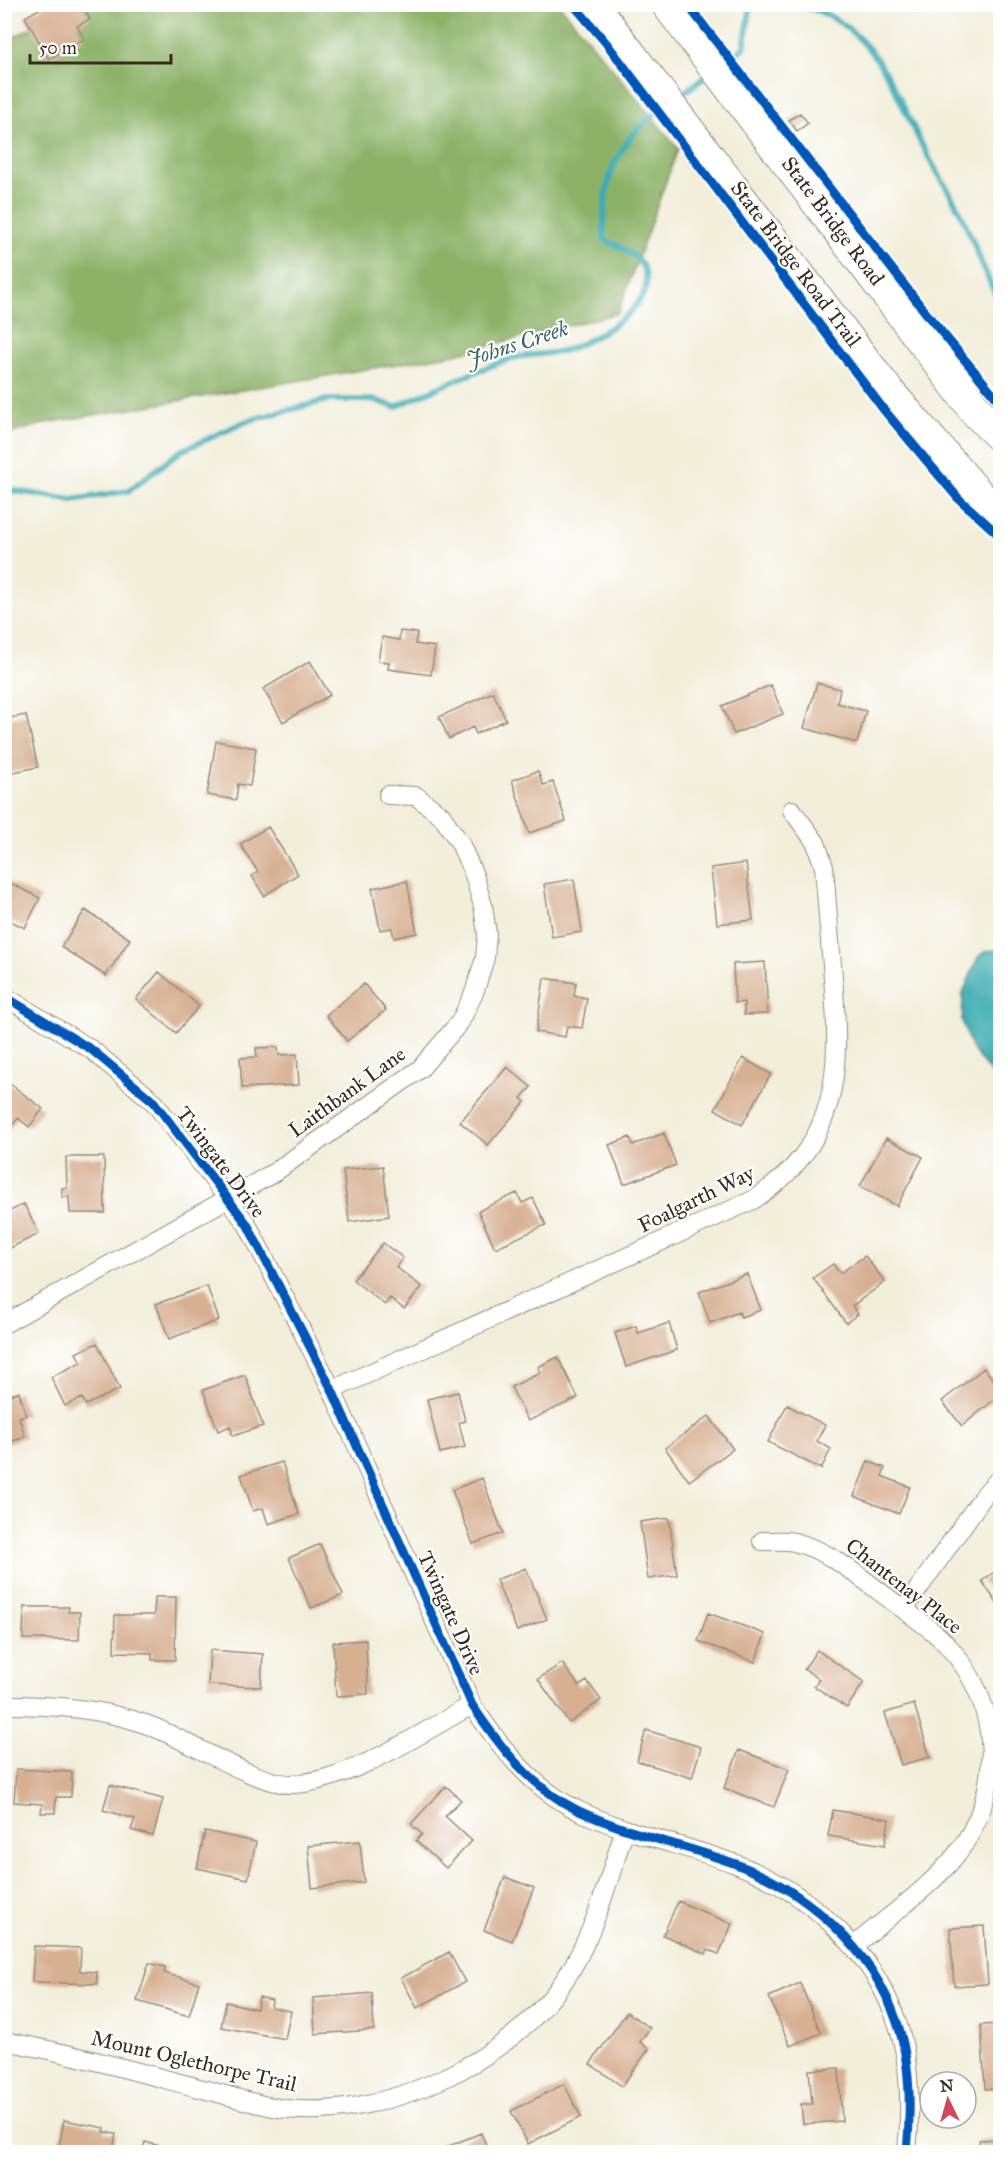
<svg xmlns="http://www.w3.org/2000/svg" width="1005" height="2157" font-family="'IM FELL Great Primer',serif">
  <rect width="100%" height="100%" fill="#fff"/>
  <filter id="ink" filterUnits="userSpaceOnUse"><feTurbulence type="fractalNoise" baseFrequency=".0167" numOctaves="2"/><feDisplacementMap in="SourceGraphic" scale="12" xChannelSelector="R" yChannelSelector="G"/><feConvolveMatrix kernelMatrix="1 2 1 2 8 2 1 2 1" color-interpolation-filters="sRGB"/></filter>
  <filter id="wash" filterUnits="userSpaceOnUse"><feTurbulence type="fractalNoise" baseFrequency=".008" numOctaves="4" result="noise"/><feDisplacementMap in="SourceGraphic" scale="24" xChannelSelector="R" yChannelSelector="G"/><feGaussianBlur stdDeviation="1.35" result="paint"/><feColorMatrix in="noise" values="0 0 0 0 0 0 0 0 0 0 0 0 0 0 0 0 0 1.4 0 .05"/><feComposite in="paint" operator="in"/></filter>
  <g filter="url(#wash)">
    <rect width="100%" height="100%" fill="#f2eeda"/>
    <!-- forest -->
    <path fill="#8cb268" stroke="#646e43" stroke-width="1.5" d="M76,5H560L678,149L618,313L451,355L47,423L5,435V41Z"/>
    <!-- water -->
    <path fill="#3aacb3" stroke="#3a6b68" stroke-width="1.5" d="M1000,949V1085L971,1048L962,1021L963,993L978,957L987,951Z"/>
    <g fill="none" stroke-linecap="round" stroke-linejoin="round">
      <!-- stream -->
      <path stroke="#3aacb3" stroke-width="6" d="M767,4C785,5 804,5 821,12C878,37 897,96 923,147C935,170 950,191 961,214C975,243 984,275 1000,302
        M724,62L744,48L751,4
        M676,98L709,74
        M4,489L72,500L128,491L181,451L247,421L327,400H375L395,407C432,390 470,373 510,359C528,353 550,356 569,349C596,338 659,306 644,269C638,254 617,246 604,239C603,180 611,147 661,109"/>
    </g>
    <g id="blocks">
      <!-- building -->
      <path fill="#d7b092" d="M48,4H81L90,19L77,26L84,39L49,59L25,17Z
        M800,113L808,123L797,131L789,120Z
        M400,631L417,633L415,644L435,647L431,675L388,669L389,662L378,661L382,637L399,640Z
        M310,661L330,695L283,722L263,689Z
        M817,683L840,689L837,703L866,711L857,743L804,728Z
        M771,685L783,714L734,734L722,706Z
        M493,692L506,720L476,734L473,727L449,739L439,717Z
        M26,715L38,767L4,774V719Z
        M216,741L256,748L250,786L238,784L236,800L207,795Z
        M538,771L543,785L553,782L566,821L529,833L512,780Z
        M268,827L298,874L264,896L252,876L258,872L240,844Z
        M746,863L753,920L717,924L711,868Z
        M574,879L582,932L552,937L544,884Z
        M4,880L40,898L25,928L4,918Z
        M407,881L417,933L394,938L392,928L380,930L372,888Z
        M85,910L130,939L106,976L61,947Z
        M765,962L768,1014L744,1015V1002L735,1003L733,964Z
        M159,972L199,1006L176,1033L136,999Z
        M544,978L576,983L574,996L587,998L582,1028L567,1026L565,1037L536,1032Z
        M364,984L386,1010L347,1041L326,1015Z
        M278,1047L279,1055L297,1054L299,1085L242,1088L240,1058L257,1057L256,1048Z
        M743,1058L771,1074L742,1125L715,1109Z
        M507,1067L531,1087L521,1098L525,1102L488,1145L460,1122Z
        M4,1079L43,1109L29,1127L18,1118L4,1136Z
        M664,1133L676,1165L624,1184L609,1145L630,1137L633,1145Z
        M886,1138L923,1157L897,1206L860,1186Z
        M66,1157H104L105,1213H70L69,1197H62V1188H67Z
        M383,1166L389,1216L349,1222L343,1170Z
        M517,1193L522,1203L533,1198L546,1225L495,1248L478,1211Z
        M24,1204L39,1234L4,1251V1214Z
        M383,1243L403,1258L396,1267L422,1287L404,1309L390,1298L385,1305L353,1280Z
        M865,1256L885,1282L852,1306L858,1314L846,1323L813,1278L833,1264L840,1273Z
        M747,1274L761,1310L741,1317L739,1312L710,1323L699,1292Z
        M207,1286L219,1320L169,1339L156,1304Z
        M669,1323L677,1350L626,1367L615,1333L636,1326L638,1333Z
        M97,1343L120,1389L86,1405L82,1398L65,1406L51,1377L81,1362L76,1353Z
        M558,1357L578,1398L528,1421L511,1387L540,1373L538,1367Z
        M984,1368L1000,1388V1395L962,1426L942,1401Z
        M245,1375L263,1426L233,1436L230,1426L218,1431L203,1390Z
        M19,1392L26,1415L19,1417L25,1437L4,1444V1397Z
        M458,1392L465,1421L459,1423L465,1447L440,1453L427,1399Z
        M787,1405L825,1425L817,1441L831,1449L821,1469L768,1442Z
        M709,1416L733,1449L689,1481L665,1448Z
        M868,1461L885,1468L882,1476L910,1487L899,1514L854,1496Z
        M282,1462L299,1514L268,1524L263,1508L253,1511L241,1475Z
        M482,1478L503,1533L473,1544L452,1490Z
        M669,1518L677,1575L648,1579L640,1522Z
        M320,1544L343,1595L311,1608L289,1558Z
        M526,1568L547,1619L517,1631L496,1580Z
        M1000,1568V1608L982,1581Z
        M155,1597H176L175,1660H152V1653L114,1652L115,1615H154Z
        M24,1607H69L68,1612H80L79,1640L23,1639Z
        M708,1613L765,1634L755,1662L698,1641Z
        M366,1640L368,1694L336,1696L333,1642Z
        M210,1650L263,1654L261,1687L208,1685Z
        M817,1650L864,1682L847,1708L814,1686L819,1679L804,1669Z
        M562,1663L579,1686L587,1681L601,1700L569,1723L538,1679Z
        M914,1704L930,1757L901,1765L885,1713Z
        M646,1730L701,1747L692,1778L637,1761Z
        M739,1750L789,1769L774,1807L724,1788Z
        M16,1769L72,1772L71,1797H56L55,1813H41L42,1804L14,1802Z
        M110,1785L163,1799L153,1836L131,1830L135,1819L103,1810Z
        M446,1786L461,1800L445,1816L472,1841L446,1868L416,1841L422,1834L411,1824Z
        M833,1810L889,1819L885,1845L828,1836Z
        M205,1831L256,1842L248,1879L197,1868Z
        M360,1841L364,1882L312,1888L308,1846Z
        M505,1877L534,1888L512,1941L484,1930Z
        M678,1901L732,1924L719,1954L708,1950L706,1954L663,1935Z
        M984,1926L988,1984L954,1986L950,1928Z
        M34,1946L81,1948L80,1971L97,1972V1984L32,1982Z
        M449,1952L465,1982L417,2008L401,1978Z
        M149,1963L165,1967L164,1973L199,1983L189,2016L137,2001Z
        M800,1983L821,2033L790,2046L769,1997Z
        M372,1993L374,2030L315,2034L313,1998Z
        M259,1997L272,2000L271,2007L291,2011L285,2039L221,2027L226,2002L257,2009Z
        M627,2012L650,2028L640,2042L649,2049L622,2086L590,2064Z
        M1000,2024V2088L985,2089L981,2025Z
        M839,2068L842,2121L803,2124L801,2104H812L809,2070Z
        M564,2084L581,2117L528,2144L511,2111Z
        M64,2120L105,2128L104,2132L116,2134L113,2152H58Z
        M481,2133L489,2152H434Z
        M1000,2139V2152H980L979,2140Z
        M145,2142L182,2152H142Z"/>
    </g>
  </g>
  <g filter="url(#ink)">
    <use href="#blocks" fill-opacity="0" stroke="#968c7c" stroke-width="1.5"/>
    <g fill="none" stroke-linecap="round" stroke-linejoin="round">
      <defs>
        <path id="street" d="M4,996L92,1050L154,1102L247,1224L332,1390L472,1705C500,1747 531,1787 577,1810C628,1834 684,1845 736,1864C807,1891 872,1949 897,2022C911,2063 911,2110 907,2152
          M4,1324L275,1172L420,1069L460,1022L474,993L485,958L487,934L483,906L474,875L460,843L441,815L416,796L388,795
          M332,1390L753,1200C840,1145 841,1070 833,978C830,941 827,904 824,867L816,843L792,810
          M762,1541C772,1541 784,1540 794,1542C832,1551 864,1581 895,1603C912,1616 934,1630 948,1646C1002,1704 1005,1792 956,1855C930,1888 886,1918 854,1946
          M904,1609L985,1494L1000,1478
          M4,1705C52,1705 102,1708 148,1725C187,1739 257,1786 294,1784C351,1781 422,1732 472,1705
          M4,2041C70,2053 134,2071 199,2088C225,2094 252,2104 278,2108C380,2123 515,2062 569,1973C596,1929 609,1877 625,1829"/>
        <path id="highway" d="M591,4L887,391L1000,520
          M668,4L977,412L1000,435"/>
      </defs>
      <!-- street casing -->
      <use href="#street" stroke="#968c7c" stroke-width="20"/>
      <!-- highway casing -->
      <use href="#highway" stroke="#968c7c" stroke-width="35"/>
      <!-- street -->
      <use href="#street" stroke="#fff" stroke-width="18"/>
      <!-- highway -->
      <use href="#highway" stroke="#fff" stroke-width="33"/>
      <defs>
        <path id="cycleway" d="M573,4L607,44L884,410L958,498L1000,536
          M687,4L929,317L1000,402
          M4,996L92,1050L154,1102L247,1224L332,1390L472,1705C500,1747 531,1787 577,1810C628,1834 684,1845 736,1864C807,1891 872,1949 897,2022C911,2063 911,2110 907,2152"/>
      </defs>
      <!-- cycleway casing -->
      <use href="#cycleway" stroke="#fff" stroke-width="13"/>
      <!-- cycleway -->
      <use href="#cycleway" stroke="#0057b8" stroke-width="9"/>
    </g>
  </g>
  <g text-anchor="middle" stroke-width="4.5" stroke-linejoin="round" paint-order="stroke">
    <!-- street labels -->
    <g font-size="21" fill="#3b2a1e" stroke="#fff">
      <text transform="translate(833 221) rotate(53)" y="7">State Bridge Road</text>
      <text transform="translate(796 264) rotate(53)" y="7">State Bridge Road Trail</text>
      <text transform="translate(347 1092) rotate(-36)" y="7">Laithbank Lane</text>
      <text transform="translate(221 1162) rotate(53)" y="7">Twingate Drive</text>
      <text transform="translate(696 1199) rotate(-26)" y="7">Foalgarth Way</text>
      <text transform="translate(904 1586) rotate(38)" y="7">Chantenay Place</text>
      <text transform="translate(451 1613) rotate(66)" y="7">Twingate Drive</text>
      <text transform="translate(194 2061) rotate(13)" y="7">Mount Oglethorpe Trail</text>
    </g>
    <!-- water labels -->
    <g font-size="22" font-style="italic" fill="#3b6461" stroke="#fff">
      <text transform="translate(517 343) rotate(-18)" y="8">Johns Creek</text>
    </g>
  </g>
  <!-- margin -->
  <rect width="1005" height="2157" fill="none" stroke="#fff" stroke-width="24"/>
  <!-- north arrow -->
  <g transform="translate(948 2100) rotate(355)"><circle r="28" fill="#ffffff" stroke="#b1aaa5" stroke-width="1.5"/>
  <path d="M0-4.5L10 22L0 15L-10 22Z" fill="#d1495b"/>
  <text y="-9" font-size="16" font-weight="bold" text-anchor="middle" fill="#3b2a1e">N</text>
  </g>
  <!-- scale -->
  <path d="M30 54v9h141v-9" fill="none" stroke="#3b2a1e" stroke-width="3"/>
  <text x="39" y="54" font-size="18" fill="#3b2a1e" stroke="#ffffff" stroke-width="4.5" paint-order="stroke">50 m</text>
</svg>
